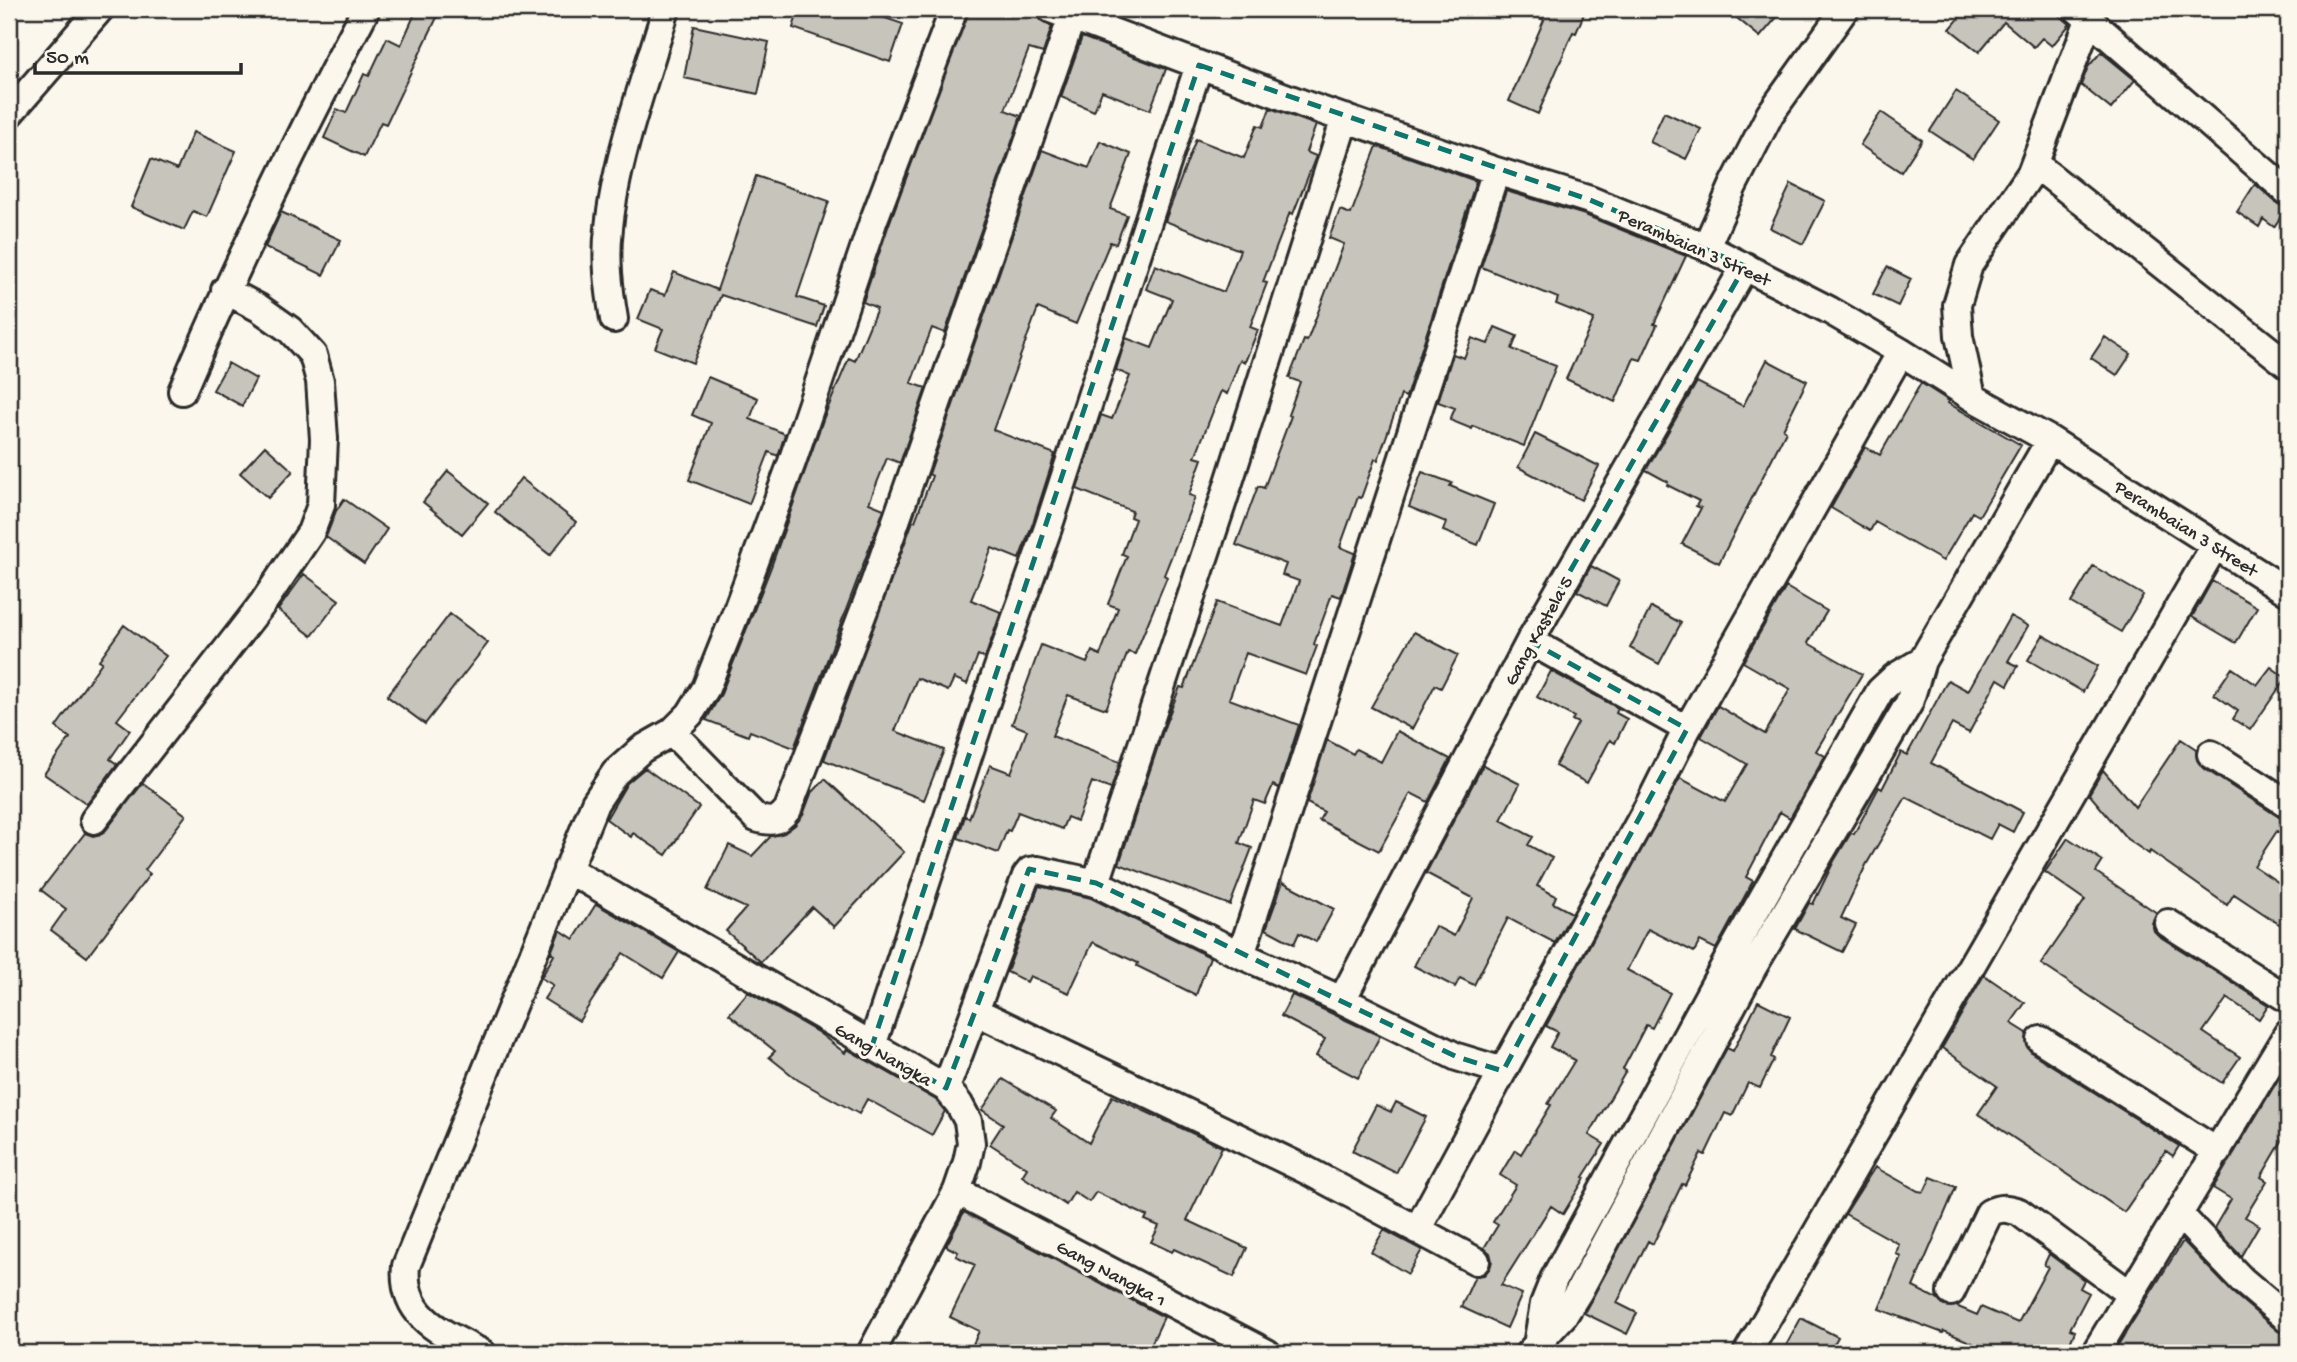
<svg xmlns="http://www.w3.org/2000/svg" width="2297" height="1362" font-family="'Gochi Hand',sans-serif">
  <rect width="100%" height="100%" fill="#fbf7ec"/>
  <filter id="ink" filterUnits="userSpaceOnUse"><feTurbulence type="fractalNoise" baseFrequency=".0143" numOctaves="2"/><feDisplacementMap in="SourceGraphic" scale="14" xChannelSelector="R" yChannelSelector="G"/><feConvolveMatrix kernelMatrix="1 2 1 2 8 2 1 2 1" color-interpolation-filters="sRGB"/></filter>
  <g filter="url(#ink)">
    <!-- building -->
    <path fill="#c7c4bc" stroke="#2b2b2b" stroke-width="2" d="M417,9H441L386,124L381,122L364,157L324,138L337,109L346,113L364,74L369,76L387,38L401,45Z
      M799,9H859L903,24L890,62L793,28Z
      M969,9H1036L1039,19L1052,26L1043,53L1029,49L1005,110L1021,116L945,333L932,328L911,383L926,388L900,463L887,458L869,503L884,509L794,748L750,731L748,736L706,720L721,694L771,567L824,417L849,358L855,361L877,308L863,302L888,227Z
      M1519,9H1586L1576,33L1573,32L1538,114L1509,101L1544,20Z
      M1726,9H1784L1760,37Z
      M1967,9H2051L2070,24L2052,46L2042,38L2034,47L2004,22L1979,52L1950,29Z
      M694,26L769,42L758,94L684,78Z
      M1082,37L1166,69L1150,110L1102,91L1094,111L1061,97Z
      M2101,52L2135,80L2111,109L2081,85L2088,67Z
      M1956,91L1999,120L1973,159L1930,131Z
      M1270,108L1316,125L1306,152L1316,156L1293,214L1290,212L1263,282L1267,283L1250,327L1258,330L1245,362L1240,360L1227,394L1221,391L1195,457L1202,459L1189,495L1195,497L1164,575L1167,577L1135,654L1128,652L1106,709L1068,695L1052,736L1120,762L1111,789L1092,782L1077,821L1067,817L1062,829L1018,812L1010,831L1007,830L998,853L958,838L965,816L969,818L990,765L1011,773L1027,730L1012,724L1041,645L1087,663L1092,651L1100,655L1118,608L1108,604L1127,556L1122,554L1135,519L1130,517L1132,511L1077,489L1101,415L1112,419L1130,376L1116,370L1126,338L1152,348L1172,299L1146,289L1155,265L1224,292L1240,250L1165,221L1196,139L1244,158L1257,125L1263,127Z
      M1664,112L1701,129L1686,159L1650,142Z
      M1881,112L1922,140L1901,172L1860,145Z
      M193,132L236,151L207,217L193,211L184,230L131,207L151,159L177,170Z
      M1100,141L1131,154L1110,209L1127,215L1116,244L1110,242L1076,324L1038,308L993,430L1055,454L1033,523L1019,559L992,548L971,600L1001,612L985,658L978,655L967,684L954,678L948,691L917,678L895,731L944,750L924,800L824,760L913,521H915L932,476L929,474L1042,150L1089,168Z
      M1377,146L1476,181L1406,397L1401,395L1378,460L1375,459L1361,498L1358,497L1340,547L1355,553L1341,597L1332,594L1314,644L1317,646L1306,675L1246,653L1229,699L1299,725L1279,788L1273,785L1265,804L1254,800L1239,843L1252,848L1230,905L1119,864L1165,725L1180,687L1184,688L1217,602L1282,626L1299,581L1282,575L1286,564L1236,545L1258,486L1264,488L1291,416L1288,415L1300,382L1289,378L1304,340L1307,341L1344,244L1329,238L1340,210L1351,214Z
      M756,176L829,201L797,297L824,306L817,327L721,295L693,363L655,348L663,329L638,319L650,290L665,295L674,272L717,290Z
      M1791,184L1825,201L1803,244L1770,228Z
      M2255,184L2278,204L2287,207L2274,227L2263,219L2259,227L2237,212Z
      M1506,191L1585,215L1686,256L1654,324L1657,325L1641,360L1634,358L1615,402L1566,379L1594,319L1556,304L1558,298L1481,267Z
      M281,212L341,240L323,275L265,247Z
      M1887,267L1911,279L1898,306L1873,294Z
      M1495,327L1517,336L1512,349L1556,366L1524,446L1473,426L1472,429L1450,420L1455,408L1438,402L1453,354L1464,358L1472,338L1488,344Z
      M2105,337L2131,354L2117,375L2091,358Z
      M1767,360L1807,381L1783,429L1786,431L1719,563L1682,544L1701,508L1696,506L1699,501L1667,485L1668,482L1646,470L1697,382L1743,406Z
      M228,363L256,379L242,406L213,390Z
      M708,377L758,398L750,419L785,434L778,456L769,452L749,504L689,480L711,423L692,415Z
      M1921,383L1949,401L1948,403L2021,445L1979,516L1972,512L1943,561L1875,522L1870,531L1831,508L1865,447L1880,455Z
      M1535,434L1599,466L1581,500L1518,467Z
      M265,446L293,471L268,498L240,473Z
      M448,471L488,503L462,534L423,502Z
      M1422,472L1452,483L1450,486L1494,504L1478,545L1443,531L1446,522L1409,507Z
      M521,478L576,522L550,555L495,512Z
      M344,499L387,529L364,564L326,537L336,511Z
      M1591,566L1619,581L1606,606L1577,591Z
      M2093,566L2143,595L2121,632L2071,603Z
      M304,574L339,600L312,636L278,610Z
      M2212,581L2257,607L2236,643L2192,617Z
      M1786,587L1827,611L1808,643L1862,674L1816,751L1825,756L1790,818L1780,812L1746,877L1753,881L1716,949L1700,941L1694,952L1648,929L1627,970L1670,993L1652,1028L1646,1025L1623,1069L1626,1071L1589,1135L1604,1144L1583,1177L1585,1178L1563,1214L1551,1206L1501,1285L1522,1294L1507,1328L1461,1307L1475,1276L1484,1275L1490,1268L1492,1261L1490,1253L1484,1248L1498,1225L1493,1222L1516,1185L1500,1175L1515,1150L1521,1154L1551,1105L1548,1104L1575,1060L1550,1047L1558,1032L1546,1026L1680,778L1725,802L1747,764L1701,737L1718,706L1765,734L1790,689L1743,662Z
      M1651,607L1681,623L1659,664L1630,648Z
      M450,614L488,643L425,724L387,696Z
      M2010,616L2028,626L2008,661L2018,666L2008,685L1998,679L1969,733L1952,724L1931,763L2023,812L2013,832L1998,824L1990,839L1906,797L1866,865L1841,918L1856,925L1842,952L1795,929L1809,903L1813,904L1834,861L1851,833L1854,834L1879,787L1882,789L1901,752L1907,755L1948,680L1968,691Z
      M124,625L166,656L117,720L130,730L110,759L117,764L87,804L44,774L70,738L56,727L102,662L99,660Z
      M1414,632L1458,655L1441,688L1435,685L1412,729L1371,707Z
      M2043,635L2098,666L2083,692L2028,660Z
      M2271,667L2286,678L2250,730L2233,719L2238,711L2214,694L2232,668L2257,685Z
      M1551,671L1618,708L1616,713L1627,719L1615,743L1610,740L1587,783L1555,766L1578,723L1572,720L1574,717L1537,697Z
      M1397,731L1450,759L1428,802L1411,793L1379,851L1319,820L1324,812L1307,803L1327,740L1353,754L1356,749L1381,762Z
      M2181,739L2196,749L2197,760L2202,767L2279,817L2288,820V838L2277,831L2254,866L2288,889V930L2234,894L2227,905L2150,851L2149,854L2127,839L2089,794L2103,770L2135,807Z
      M1483,765L1520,784L1501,820L1533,837L1528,845L1552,858L1537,886L1556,896L1553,903L1572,913L1555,943L1508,918L1474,985L1460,978L1455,987L1414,966L1435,926L1454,936L1473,898L1426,873Z
      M645,768L699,807L666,855L633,833L631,837L606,819L627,783Z
      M825,779L904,852L834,927L812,907L761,962L726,931L746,908L707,890L729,845L752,856L771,836L784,833L795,825L803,815L811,794Z
      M143,783L186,815L145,870L150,874L87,957L51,930L66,909L41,890L85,833L93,836L101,834L106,830Z
      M2068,838L2103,861L2096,872L2157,913L2152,923L2154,931L2159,936L2268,1005L2259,1019L2227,998L2203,1032L2240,1057L2222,1083L2041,964L2085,900L2045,872Z
      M1283,882L1334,909L1316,942L1299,933L1294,944L1266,929Z
      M1039,886L1091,898L1210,957L1196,995L1137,966L1138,963L1093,942L1069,993L1030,976L1027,982L1007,972Z
      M596,904L679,952L663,978L623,953L579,1021L544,999L553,985L541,978L554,955L551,953L560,930L574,939Z
      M1984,975L2025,1003L2011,1023L2027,1033V1047L2032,1053L2179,1146L2173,1156L2166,1151L2124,1212L1978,1114L1997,1086L1942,1048Z
      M748,992L819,1033L845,1053L847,1049L936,1100L945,1111L932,1135L867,1099L859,1114L798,1080L769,1057L775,1051L729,1014Z
      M1292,995L1380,1036L1358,1078L1316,1056L1325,1039L1281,1016Z
      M1758,1001L1790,1017L1771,1057L1774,1059L1760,1088L1748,1083L1732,1116L1725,1113L1705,1155L1701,1153L1685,1185L1682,1184L1653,1244L1648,1241L1617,1303L1637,1313L1627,1334L1584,1313L1727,1048L1733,1051Z
      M2288,1063V1131L2261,1177L2267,1181L2245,1217L2259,1225L2241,1256L2214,1228L2231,1199L2213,1188Z
      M1003,1079L1056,1111L1051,1118L1089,1143L1112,1096L1222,1147L1187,1220L1247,1248L1234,1277L1174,1249L1172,1252L1151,1242L1159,1226L1145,1220L1147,1216L1096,1192L1089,1202L1074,1192L1066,1205L1022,1176L1027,1168L990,1144L1003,1124L982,1110Z
      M1396,1102L1426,1117L1396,1173L1352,1151L1376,1105L1391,1112Z
      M1875,1167L1918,1191L1924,1192L1931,1177L1956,1187L1913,1287L1937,1299L1944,1306H1956L1977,1315L1981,1307L2018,1323L2048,1267L2044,1265L2049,1254L2084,1280L2080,1288L2089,1293L2070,1329L2075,1331L2066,1353H1996L1944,1331L1943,1333L1879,1309L1901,1256L1896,1254L1899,1244L1845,1214Z
      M964,1212L1164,1317L1147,1353H969L979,1331L950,1317L975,1265L956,1256L958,1252L946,1246Z
      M1384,1230L1422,1250L1408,1274L1371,1252Z
      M2183,1241L2232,1292L2278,1331L2288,1334V1353H2113Z
      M1801,1318L1838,1337L1829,1353H1782Z"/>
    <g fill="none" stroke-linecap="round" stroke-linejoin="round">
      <defs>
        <path id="minor" d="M1051,9L1306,105L1496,171L1590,200L1706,247L1829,310L1901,352L1972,397L2050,440L2288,592
          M2078,10L2288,192
          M9,114L100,9
          M2035,164L2288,365
          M1706,247L1733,186L1770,114L1845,9
          M614,319C609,289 605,259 609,228C616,157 646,78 666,9
          M182,391C238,261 300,134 366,9
          M1972,397L1959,336L1957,305L1969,265L2031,173L2089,20
          M1530,641L1687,729
          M672,732L756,818C772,823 778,822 788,809L874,584L1072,17
          M2211,754L2288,804
          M94,820L263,603L311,532L321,505L324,439L320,381L313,355L290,330L259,308L225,290
          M567,869L946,1088L959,1104L968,1121L971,1143L967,1162L957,1191L871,1353
          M1096,883L1223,501L1345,118
          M2168,923L2288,999
          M1241,955L1496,171
          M1342,1000L1530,641L1745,266
          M975,1011L1306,1170L1476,1261
          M2041,1040L2218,1152
          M872,1046L990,690L1048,528L1199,65
          M946,1088L1026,876L1030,871L1038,870L1096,883L1241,955L1342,1000L1457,1057L1503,1071L1649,805L1687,729L1901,352
          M957,1191L1267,1353
          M2179,1214L2242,1280L2288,1319
          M1417,1230L1503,1071
          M1951,1292L1989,1213C2000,1207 2007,1208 2019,1212L2130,1294
          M1537,1345L1544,1304L1554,1279L1731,954L1880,691L1895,677L1922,661
          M482,1353C443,1333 401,1318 406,1266L595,803L615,773L642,749L672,732L690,714L706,688L734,618L792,462L873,222L954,9
          M1529,1353L1564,1315L1579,1291L1752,969L1909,703L1922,661L2050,440
          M1747,1353L2215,545
          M2095,1353L2288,1033"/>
      </defs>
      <!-- minor casing -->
      <use href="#minor" stroke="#2b2b2b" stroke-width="32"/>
      <!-- minor -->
      <use href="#minor" stroke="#fbf7ec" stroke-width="26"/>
    </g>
  </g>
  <!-- marked area -->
  <path fill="none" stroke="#0f766e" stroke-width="5" stroke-dasharray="14 9" stroke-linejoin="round" d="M1199,65L1590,200L1745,266L1530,641L1687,729L1503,1071L1457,1057L1096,883L1029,869L946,1088L872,1046Z"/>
  <g text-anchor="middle" stroke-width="6" stroke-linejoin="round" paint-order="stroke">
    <!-- street labels -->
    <g font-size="19" fill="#2b2b2b" stroke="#fbf7ec">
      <text transform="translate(1695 246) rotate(24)" y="7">Perambaian 3 Street</text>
      <text transform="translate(2187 527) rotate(32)" y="7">Perambaian 3 Street</text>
      <text transform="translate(1537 630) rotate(-61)" y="7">Gang Kastela 5</text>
      <text transform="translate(884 1053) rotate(30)" y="7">Gang Nangka</text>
      <text transform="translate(1112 1272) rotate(28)" y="7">Gang Nangka 1</text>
    </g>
  </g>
  <!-- margin -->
  <rect width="2297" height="1362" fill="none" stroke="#fbf7ec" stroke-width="35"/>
  <rect x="18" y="18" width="2262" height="1327" fill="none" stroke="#2b2b2b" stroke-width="2.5" filter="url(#ink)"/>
  <!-- scale -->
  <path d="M35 63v10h206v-10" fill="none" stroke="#2b2b2b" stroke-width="3.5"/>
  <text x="46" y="63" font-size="21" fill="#2b2b2b" stroke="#fbf7ec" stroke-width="5" paint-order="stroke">50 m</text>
</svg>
